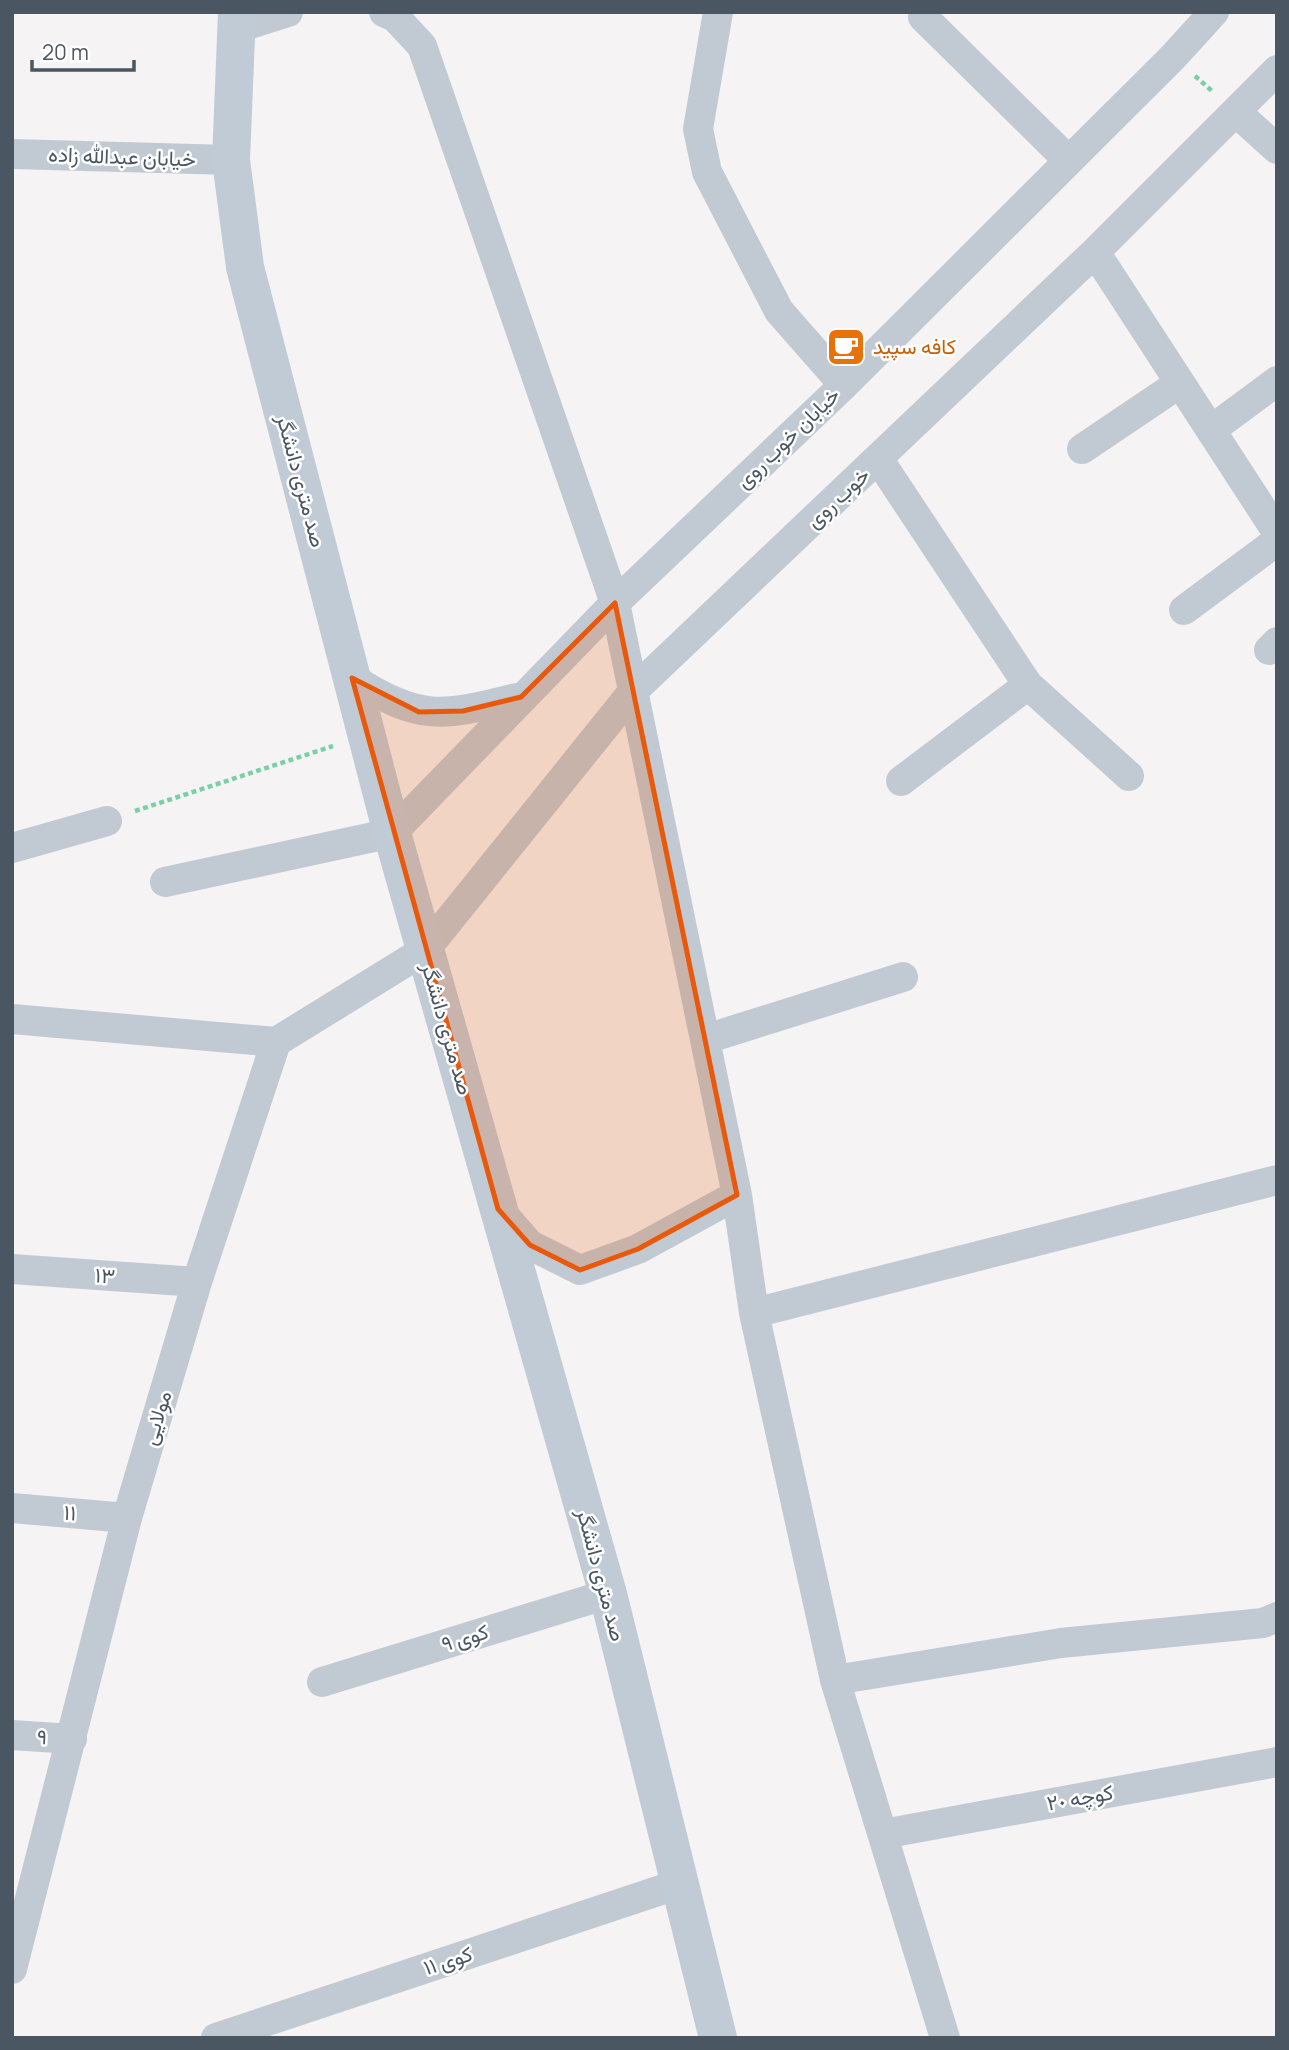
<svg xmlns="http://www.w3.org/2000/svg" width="1289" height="2050" font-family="Manrope,Vazirmatn,sans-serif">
  <rect width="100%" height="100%" fill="#f5f3f3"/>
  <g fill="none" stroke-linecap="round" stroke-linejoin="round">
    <!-- path -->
    <path stroke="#7ad0a6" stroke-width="4.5" stroke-dasharray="5 3.5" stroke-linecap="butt" d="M1195,76L1212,91
      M135,811L333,746"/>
    <!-- minor -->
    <path stroke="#c1cad2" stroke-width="30" d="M384,12L395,17L422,46L615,603L737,1195L638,1249L580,1270L530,1245L503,1214
      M718,12L698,129L707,172L779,311L844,385
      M923,17L1068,160
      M237,28L288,12
      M1236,112L1277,149
      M12,154L231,160
      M1095,252L1277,532
      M1211,430L1277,381
      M1082,449L1180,383
      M879,460L1028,685L1129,776
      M1184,610L1277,541
      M1269,650L1277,642
      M352,678C422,723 443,716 521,697
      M901,781L1028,685
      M12,848L107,821
      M165,882L392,833L615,603L844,385L1173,57L1214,12
      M12,1019L276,1042
      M706,1039L903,977
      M737,1195L754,1313L835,1680L945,2038
      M12,1269L197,1282
      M754,1313L1277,1180
      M12,1508L127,1518
      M835,1680L1061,1643L1263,1623L1277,1617
      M322,1682L608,1594
      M12,1735L72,1739
      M883,1834L1277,1762
      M12,1969L127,1518L197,1282L276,1042L425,950L635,689L1095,252L1277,70
      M216,2038L679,1884"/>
    <!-- secondary -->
    <path stroke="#c1cbd6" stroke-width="38" d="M237,12L231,160L245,267L392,833L608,1594L718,2038"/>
  </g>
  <!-- marked area -->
  <path fill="#e8590c" fill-opacity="0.2" stroke="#e8590c" stroke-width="5" stroke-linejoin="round" d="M615,603L737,1195L638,1249L580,1270L530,1245L498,1209L352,678L419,712L463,711L521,697Z"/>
  <!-- icons -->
  <defs>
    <symbol id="cafe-square" viewBox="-11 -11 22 22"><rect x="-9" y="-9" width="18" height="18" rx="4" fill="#e8710a" stroke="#fff"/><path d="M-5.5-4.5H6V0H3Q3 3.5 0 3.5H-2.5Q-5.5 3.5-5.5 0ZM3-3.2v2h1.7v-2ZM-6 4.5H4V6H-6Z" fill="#fff"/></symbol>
  </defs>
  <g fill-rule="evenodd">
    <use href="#cafe-square" x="824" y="325" width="44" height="44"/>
  </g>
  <g text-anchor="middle" stroke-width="5" stroke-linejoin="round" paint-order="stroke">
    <!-- street labels -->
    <g font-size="21" fill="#4a5661" stroke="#fff">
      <text transform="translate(122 157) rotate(2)" y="7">خیابان عبدالله زاده</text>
      <text transform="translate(788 438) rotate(-44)" y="7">خیابان خوب روی</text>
      <text transform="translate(301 481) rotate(75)" y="7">صد متری دانشگر</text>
      <text transform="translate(838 498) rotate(-43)" y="7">خوب روی</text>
      <text transform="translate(447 1029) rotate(74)" y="7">صد متری دانشگر</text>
      <text transform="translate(105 1276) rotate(4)" y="7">۱۳</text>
      <text transform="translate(157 1418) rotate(-73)" y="7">مولایی</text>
      <text transform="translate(70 1513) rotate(5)" y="7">۱۱</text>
      <text transform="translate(601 1575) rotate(75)" y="7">صد متری دانشگر</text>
      <text transform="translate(465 1638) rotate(-17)" y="7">کوی ۹</text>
      <text transform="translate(42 1737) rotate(4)" y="7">۹</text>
      <text transform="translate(1080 1798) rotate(-10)" y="7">کوچە ٢٠</text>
      <text transform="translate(448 1961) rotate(-18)" y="7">کوی ۱۱</text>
    </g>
    <!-- food labels -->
    <g font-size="21" fill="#c56008" stroke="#fff" text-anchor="start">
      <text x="873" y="354">کافه سپید</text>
    </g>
  </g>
  <!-- border -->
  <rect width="1289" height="2050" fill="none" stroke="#4a5661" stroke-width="28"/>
  <!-- scale -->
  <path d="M32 60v10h102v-10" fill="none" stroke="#4a5661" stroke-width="3.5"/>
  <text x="42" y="60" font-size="21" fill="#4a5661" stroke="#ffffff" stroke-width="5" paint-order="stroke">20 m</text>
</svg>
